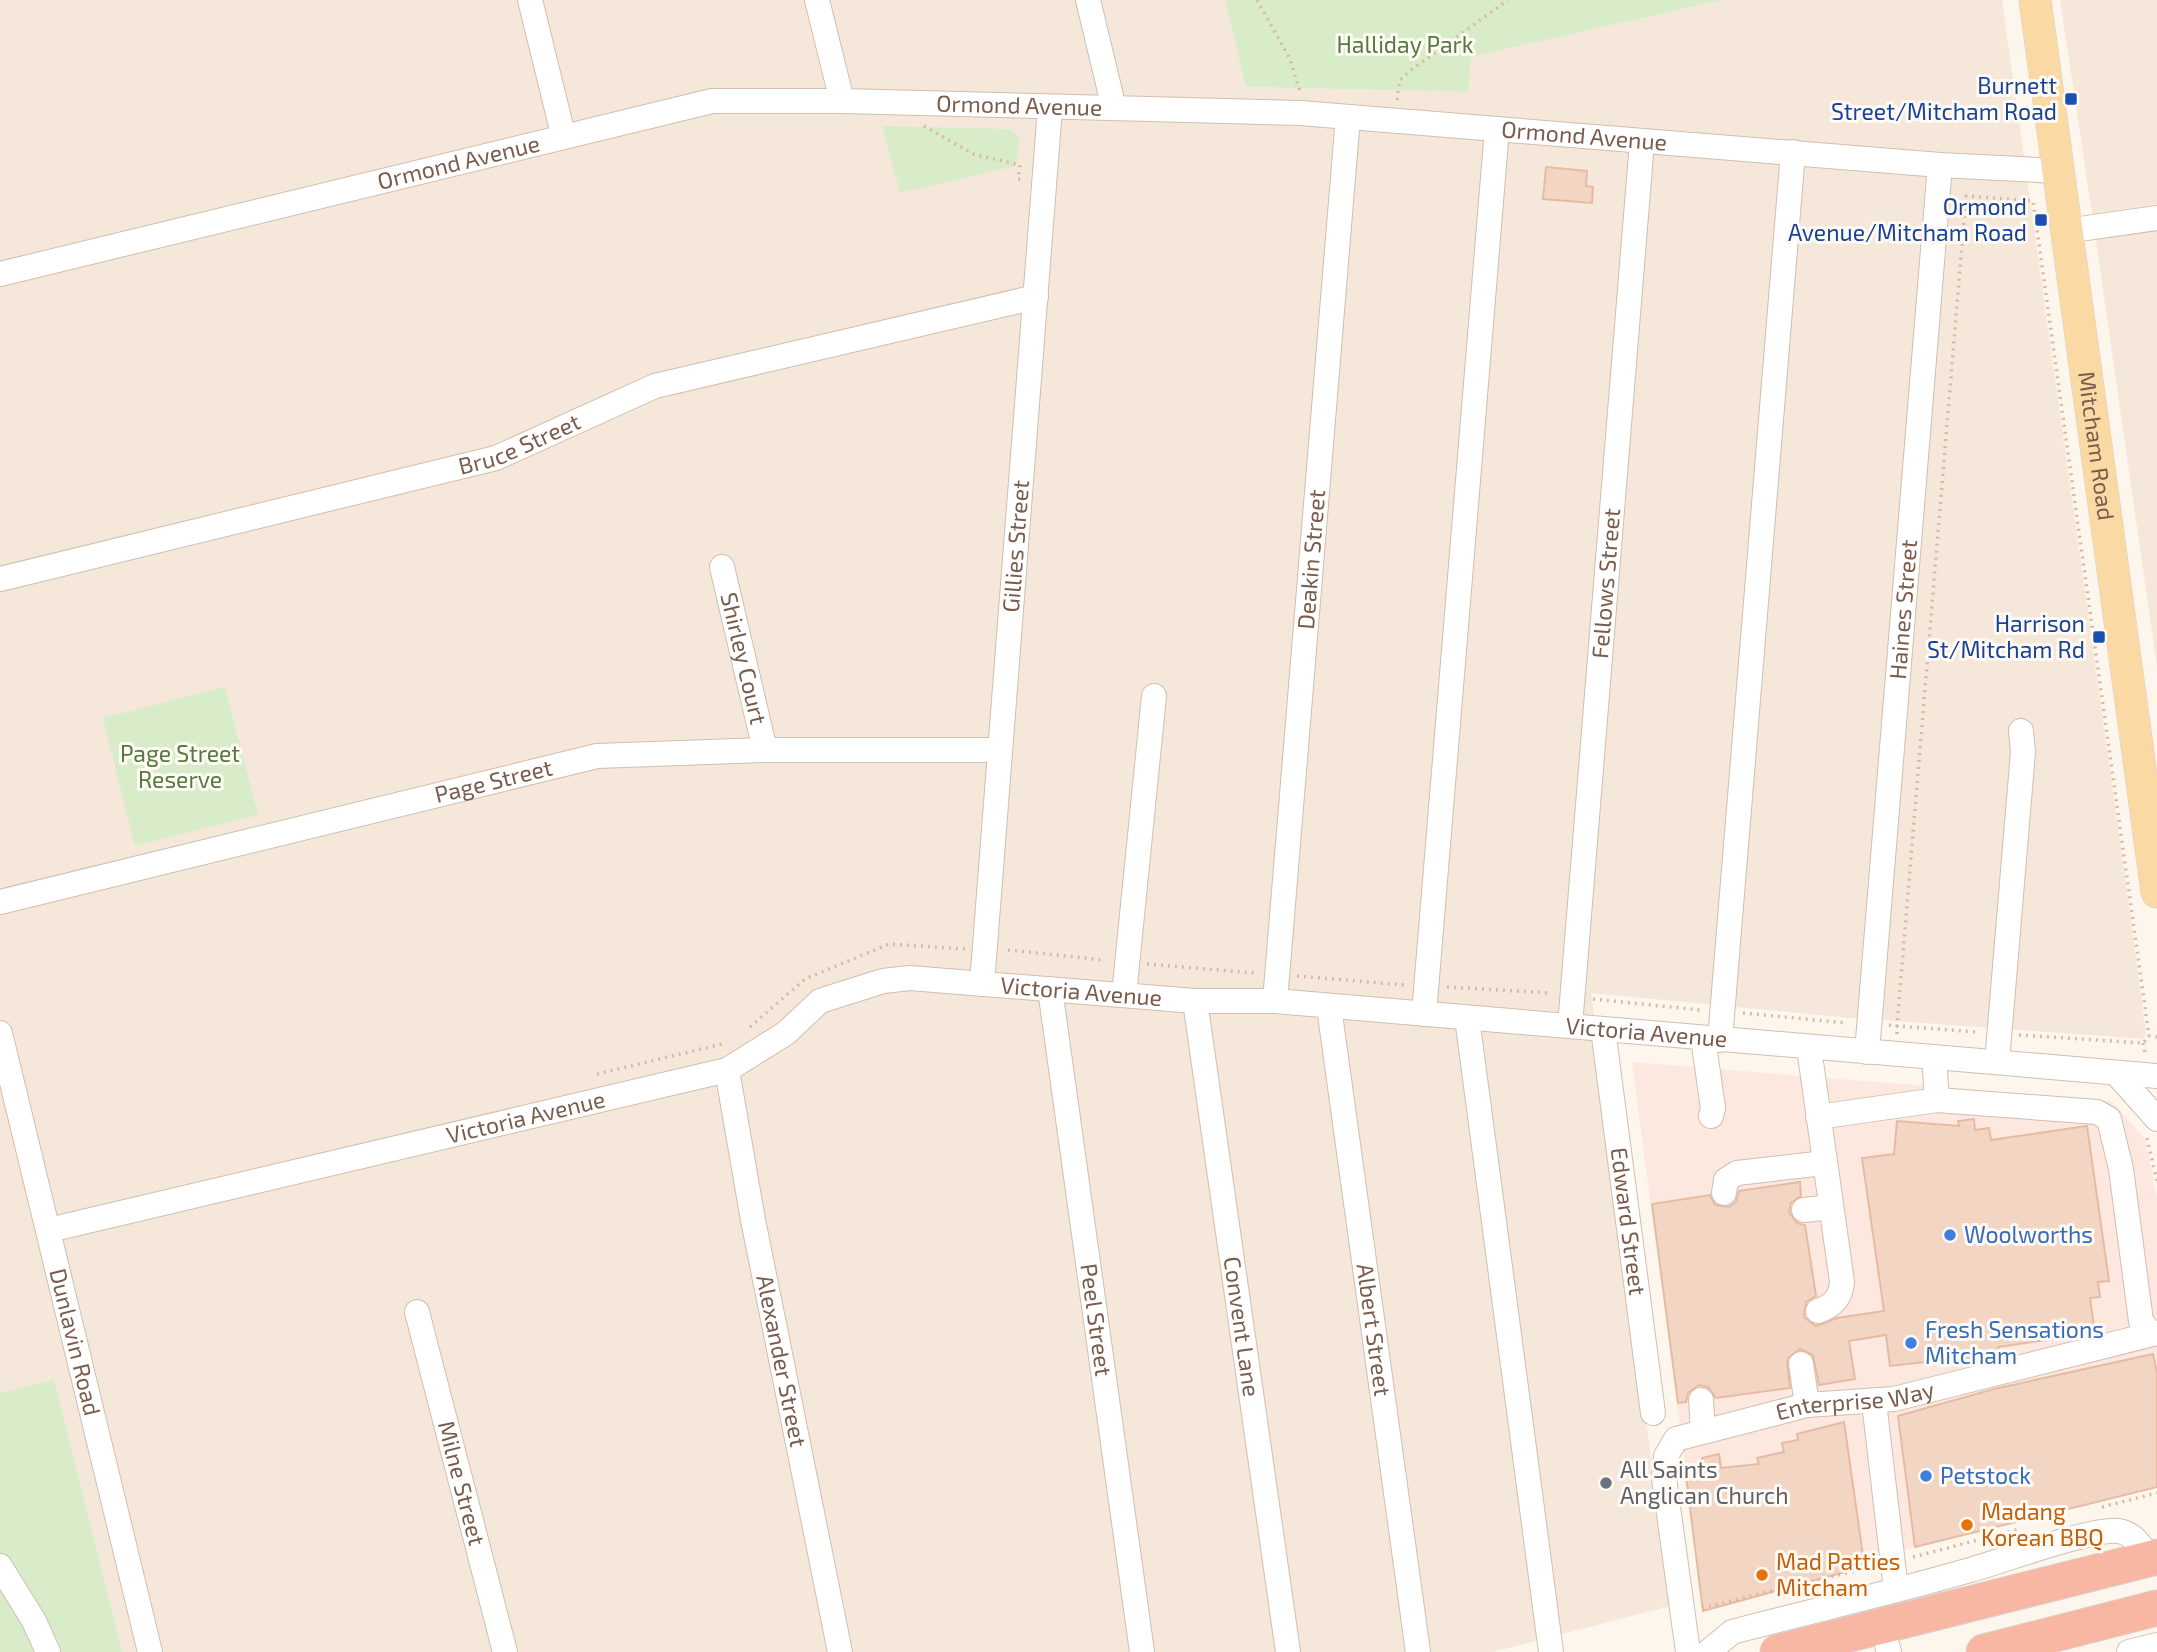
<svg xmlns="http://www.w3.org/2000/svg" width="2157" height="1652" font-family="'Exo 2',sans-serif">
  <rect width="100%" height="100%" fill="#fdf6ec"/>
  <!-- residential -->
  <path fill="#f5e8da" d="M0,0H1225L1247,87L1469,92L1471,57L1722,0H2002L2132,927L2146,1034L2144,1039L1839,1017L1591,993L1670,1606L1493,1652H122L54,1381L0,1393Z
    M2060,0H2157V667L2091,206Z"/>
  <!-- commercial -->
  <path fill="#fde8e0" d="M1632,1062L2111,1101L2146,1140L2157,1198V1487L1703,1600Z"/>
  <!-- green -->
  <path fill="#d8ecc9" d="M1225,0H1722L1471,57L1469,92L1246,87Z
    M882,126L1011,129L1020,139L1016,166L900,193Z
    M225,687L258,815L135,846L103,718Z
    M54,1380L122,1652H0V1393Z"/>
  <!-- building -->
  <path fill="#f3d5c3" stroke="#e6bba3" stroke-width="2" d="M1546,167L1587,171L1586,186L1593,187L1592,203L1543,199Z
    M1974,1119L1975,1130L1989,1128L1991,1140L2087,1126L2109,1281L2098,1282L2100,1297L2090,1298L2095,1333L1998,1347L1999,1354L1890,1366L1886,1335L1849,1341L1855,1379L1819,1385L1813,1355L1800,1349L1787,1359L1790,1388L1716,1398L1708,1387L1699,1385L1688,1393L1686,1402L1678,1403L1652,1204L1710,1195L1715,1205L1729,1207L1736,1202L1739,1191L1800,1182L1801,1196L1791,1203L1789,1212L1797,1223L1805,1225L1816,1296L1806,1302L1804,1317L1816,1326L1837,1318L1884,1311L1862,1158L1894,1154L1897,1121L1959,1126L1958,1121Z
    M2153,1354L2157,1373V1487L1915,1547L1898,1416L1994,1389Z
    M1844,1422L1863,1556L1860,1568L1703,1611L1686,1476L1704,1473L1702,1458L1719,1454L1721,1468L1759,1464L1757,1458L1784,1452L1782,1443L1798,1440L1797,1434Z"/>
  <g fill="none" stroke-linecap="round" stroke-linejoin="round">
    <defs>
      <g id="minor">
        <path d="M530,0L563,134"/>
        <path d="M817,0L842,101"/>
        <path d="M1088,0L1114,108"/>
        <path d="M2066,231L2157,218"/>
        <path id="s1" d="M0,274L712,101H842L1300,113L1940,165L2057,171"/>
        <path id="s2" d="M722,567L765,750"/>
        <path id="s3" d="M0,579L496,458L655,386L1036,297"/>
        <path id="s4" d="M0,902L597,756L765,750H999"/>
        <path id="s5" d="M982,984L1050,108"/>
        <path id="s6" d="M1050,989L1142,1652"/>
        <path d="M1124,995L1154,696"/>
        <path id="s7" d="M1195,1001L1288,1652"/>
        <path id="s8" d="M1275,1001L1348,117"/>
        <path id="s9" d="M1329,1007L1418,1652"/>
        <path d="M1424,1014L1497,129"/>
        <path d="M1467,1018L1551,1652"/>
        <path id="s10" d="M1570,1026L1642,142"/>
        <path id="s11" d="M1603,1029L1653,1413"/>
        <path id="s12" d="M0,1033L150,1652"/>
        <path d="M1703,1038L1713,1108L1711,1116"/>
        <path d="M1720,1040L1793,152"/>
        <path d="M1809,1048L1842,1282C1841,1297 1833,1306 1818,1311"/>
        <path id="s13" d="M1867,1052L1940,165"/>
        <path d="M1934,1057L1937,1100"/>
        <path d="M1997,1062L2023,752L2021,731"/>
        <path id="s14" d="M727,1070L753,1220L840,1652"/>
        <path d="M2116,1073L2157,1119"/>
        <path d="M1818,1117L1937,1100L2097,1112L2109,1119L2121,1169L2141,1321L2151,1334"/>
        <path d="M1724,1193L1726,1180L1737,1173L1824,1163"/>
        <path d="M1804,1210L1831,1207"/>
        <path id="s15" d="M49,1230L727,1070L786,1033L820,1001L883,981L910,978L1195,1001H1275L2157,1076"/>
        <path id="s16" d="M417,1312L505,1652"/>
        <path d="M1801,1364L1807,1405"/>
        <path d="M1701,1400L1703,1431"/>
        <path d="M1874,1402L1896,1590"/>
        <path d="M0,1566L34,1621L48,1652"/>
        <path d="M1881,1625L1889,1652"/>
        <path id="s17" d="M1688,1652L1664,1478L1666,1456L1676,1439L1807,1405L1894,1399L2157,1333"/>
        <path d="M1708,1652L1732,1632C1811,1611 1891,1593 1970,1570C2000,1562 2094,1527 2119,1531C2135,1534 2141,1547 2150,1558"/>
        <path d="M2129,1652L2157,1645"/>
      </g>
      <g id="major">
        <path id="s18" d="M2035,0L2157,892"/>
      </g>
      <path id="highway" d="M1778,1652L2157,1557
        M1984,1652L2157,1608"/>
    </defs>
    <!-- minor casing -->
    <use href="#minor" stroke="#d1beb0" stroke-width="26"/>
    <!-- major casing -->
    <use href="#major" stroke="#dad1cd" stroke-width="33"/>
    <!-- highway casing -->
    <use href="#highway" stroke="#dad1cd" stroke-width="37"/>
    <!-- path -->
    <path stroke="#d9b8a5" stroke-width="3.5" stroke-dasharray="2 5" stroke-linecap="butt" d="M1257,0L1290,59L1300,92
      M1397,100L1400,80L1411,70L1508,0
      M924,126L973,154L1020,165L1018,179L1025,180
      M1008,950L1104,960
      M1147,964L1254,973
      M1297,976L1404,985
      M1447,987L1551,993
      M1593,999L1700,1010
      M1743,1013L1847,1023
      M1889,1025L1897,1026L1966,196L2033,201L2149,1036
      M750,1027L805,979L889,944L965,949
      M1897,1034V1026L1977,1032
      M2019,1035L2143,1043L2149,1036L2157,1037
      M2143,1043L2145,1052
      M597,1074L726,1043
      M2147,1138L2157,1181
      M2102,1507L2157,1493
      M1913,1557L2020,1529
      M1702,1608L1871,1567"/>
    <!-- minor -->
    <use href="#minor" stroke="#fff" stroke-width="24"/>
    <!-- major -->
    <use href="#major" stroke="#fbd9a5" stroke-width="32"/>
    <!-- highway -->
    <use href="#highway" stroke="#f7b7a3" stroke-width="35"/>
  </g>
  <!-- markers -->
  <g fill="#1a4fb4" stroke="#fffaf3" stroke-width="2.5">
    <rect x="2064" y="92" width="14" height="14" rx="3.5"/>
    <rect x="2034" y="213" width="14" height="14" rx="3.5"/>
    <rect x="2092" y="630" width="14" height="14" rx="3.5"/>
  </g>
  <g fill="#3f7fe0" stroke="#fffaf3" stroke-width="2.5">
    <circle cx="1950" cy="1235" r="7"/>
    <circle cx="1911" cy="1343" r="7"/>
    <circle cx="1926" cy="1476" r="7"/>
  </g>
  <circle fill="#6b7280" stroke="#fffaf3" stroke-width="2.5" cx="1606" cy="1483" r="7"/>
  <g fill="#e8710a" stroke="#fffaf3" stroke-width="2.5">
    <circle cx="1967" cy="1525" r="7"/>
    <circle cx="1762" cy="1575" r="7"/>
  </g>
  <g text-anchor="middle" stroke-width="6" stroke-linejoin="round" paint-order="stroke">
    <!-- park labels -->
    <g font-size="23" fill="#537a41" stroke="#fffaf3">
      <text x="1405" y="53">Halliday Park</text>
      <text x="180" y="762">Page Street<tspan x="180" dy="26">Reserve</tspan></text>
    </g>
    <!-- transit labels -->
    <g font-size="23" fill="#164399" stroke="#fffaf3" text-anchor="end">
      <text x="2057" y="94">Burnett<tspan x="2057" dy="26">Street/Mitcham Road</tspan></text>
      <text x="2027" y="215">Ormond<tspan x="2027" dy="26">Avenue/Mitcham Road</tspan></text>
      <text x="2085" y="632">Harrison<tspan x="2085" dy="26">St/Mitcham Rd</tspan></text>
    </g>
    <!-- street labels -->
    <g font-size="23" fill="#7a5c4d" stroke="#fffaf3">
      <text dy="8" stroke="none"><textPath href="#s1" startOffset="1040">Ormond Avenue</textPath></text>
      <text dy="8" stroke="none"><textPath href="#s1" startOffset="1606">Ormond Avenue</textPath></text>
      <text dy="8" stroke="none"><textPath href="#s1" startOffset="472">Ormond Avenue</textPath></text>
      <text dy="8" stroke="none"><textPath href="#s3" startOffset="537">Bruce Street</textPath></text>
      <text dy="8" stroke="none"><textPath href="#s18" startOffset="450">Mitcham Road</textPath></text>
      <text dy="8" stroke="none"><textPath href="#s5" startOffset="439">Gillies Street</textPath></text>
      <text dy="8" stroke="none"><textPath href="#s8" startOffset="443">Deakin Street</textPath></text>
      <text dy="8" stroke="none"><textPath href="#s10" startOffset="444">Fellows Street</textPath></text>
      <text dy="8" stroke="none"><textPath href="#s13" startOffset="444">Haines Street</textPath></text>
      <text dy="8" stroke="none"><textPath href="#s2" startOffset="94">Shirley Court</textPath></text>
      <text dy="8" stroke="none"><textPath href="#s4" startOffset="508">Page Street</textPath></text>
      <text dy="8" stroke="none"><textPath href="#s15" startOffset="1078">Victoria Avenue</textPath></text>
      <text dy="8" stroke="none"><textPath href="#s15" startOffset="1645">Victoria Avenue</textPath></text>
      <text dy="8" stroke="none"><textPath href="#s15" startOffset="490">Victoria Avenue</textPath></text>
      <text dy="8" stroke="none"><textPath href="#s11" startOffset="194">Edward Street</textPath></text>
      <text dy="8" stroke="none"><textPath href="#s6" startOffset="334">Peel Street</textPath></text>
      <text dy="8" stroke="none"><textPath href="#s7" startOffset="329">Convent Lane</textPath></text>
      <text dy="8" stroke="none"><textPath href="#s9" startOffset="326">Albert Street</textPath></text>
      <text dy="8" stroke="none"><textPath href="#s12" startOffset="318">Dunlavin Road</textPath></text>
      <text dy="8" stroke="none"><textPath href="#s14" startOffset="296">Alexander Street</textPath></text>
      <text dy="8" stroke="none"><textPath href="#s17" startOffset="401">Enterprise Way</textPath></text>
      <text dy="8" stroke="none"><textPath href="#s16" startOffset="177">Milne Street</textPath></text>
    </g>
    <!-- shop labels -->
    <g font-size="23" fill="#366cbe" stroke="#fffaf3" text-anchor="start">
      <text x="1964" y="1243">Woolworths</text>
      <text x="1925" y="1338">Fresh Sensations<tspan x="1925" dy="26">Mitcham</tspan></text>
      <text x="1940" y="1484">Petstock</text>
    </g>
    <!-- worship labels -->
    <g font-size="23" fill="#5b616d" stroke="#fffaf3" text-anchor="start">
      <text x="1620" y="1478">All Saints<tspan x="1620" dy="26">Anglican Church</tspan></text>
    </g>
    <!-- food labels -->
    <g font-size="23" fill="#c56008" stroke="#fffaf3" text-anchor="start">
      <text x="1981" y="1520">Madang<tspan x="1981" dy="26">Korean BBQ</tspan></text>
      <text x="1776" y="1570">Mad Patties<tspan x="1776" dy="26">Mitcham</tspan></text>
    </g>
  </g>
</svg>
